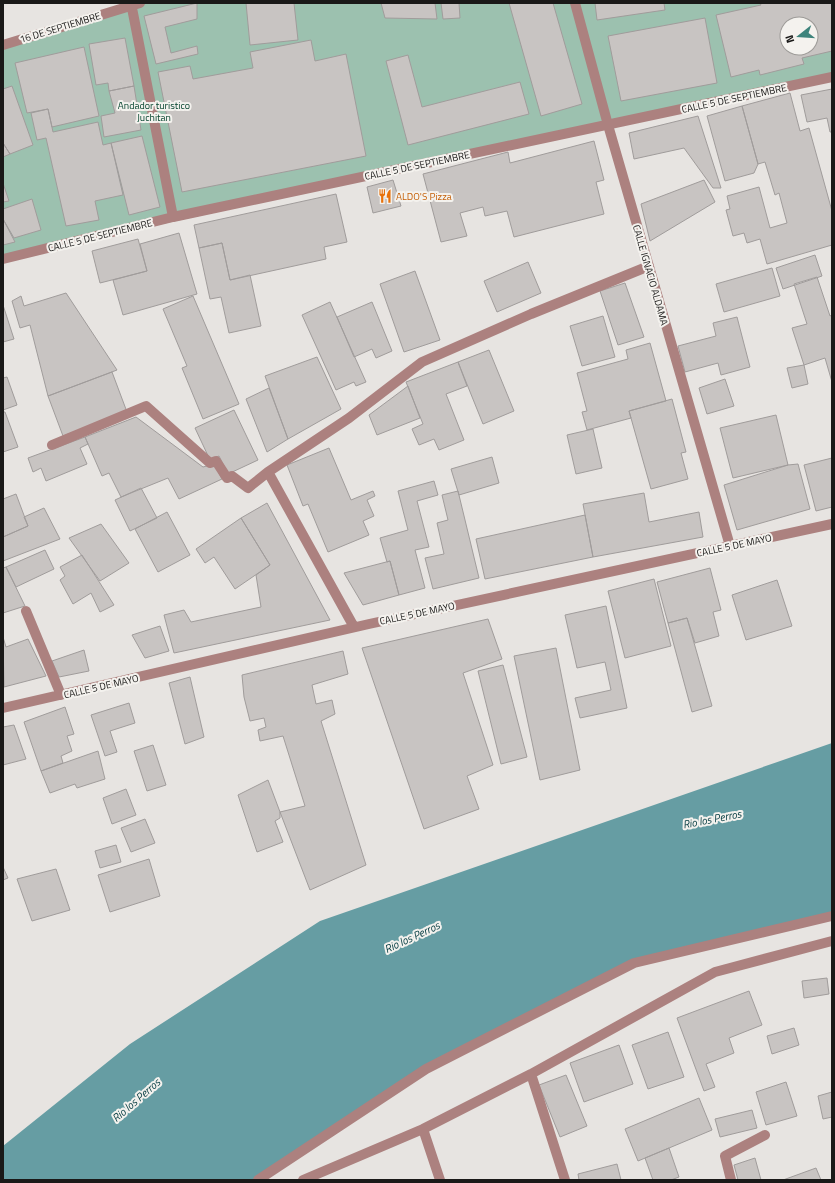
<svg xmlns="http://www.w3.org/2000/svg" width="835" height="1183" font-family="'Titillium Web',sans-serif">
  <rect width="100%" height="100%" fill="#e7e4e1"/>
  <!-- green -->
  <path fill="#9cc1af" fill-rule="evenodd" d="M140,3H832V77L3,259V45ZM787,24H811V48H787Z"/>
  <!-- water -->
  <path fill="#669da3" d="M832,743V916L634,963L426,1069L258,1180H3V1146L130,1044L320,921Z"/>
  <!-- building -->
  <path fill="#c8c4c2" stroke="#a09c9b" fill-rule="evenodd" d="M197,3V19L165,27L171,53L197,46L198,54L156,64L144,16Z
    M246,3H294L298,40L250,45Z
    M381,3H435L437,19L385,18Z
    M441,3H459L460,18L443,19Z
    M509,3H553L582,104L541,116Z
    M595,3H664L665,10L597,20Z
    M760,3H832V51L802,58L804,64L760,75L759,70L731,77L716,15L761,5ZM787,24H811V48H787Z
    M705,18L717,83L621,101L608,36Z
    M125,38L134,86L109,91L108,83L96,85L89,44Z
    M311,40L315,61L346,54L366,156L182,192L158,72L190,66L193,79L253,68L250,52Z
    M84,47L99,116L52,127L48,109L27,113L15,63Z
    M408,55L422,107L520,82L529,114L408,145L386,61Z
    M12,86L33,145L10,154L3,143V89Z
    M134,86L141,130L104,137L101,116L115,113L109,91Z
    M832,89V132H830L827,118L807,122L801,95Z
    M790,93L800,131L809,128L832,211V245L767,264L760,239L747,243L744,233L733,236L726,210L730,209L727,196L759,187L770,228L787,223L779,193L775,195L765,162L758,164L742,106Z
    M742,106L758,164L754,173L725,181L707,116Z
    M48,109L53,132L98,122L103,145L111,143L123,195L95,201L99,220L66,226L46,138L37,140L31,113Z
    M698,116L721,188H713L684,148L634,159L629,133Z
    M142,136L160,207L129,215L111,143Z
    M594,141L604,180L596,182L604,214L514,237L507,211L485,216L483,207L460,213L467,236L441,242L423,174L508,152L510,163Z
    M3,143L10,154L3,157Z
    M393,180L401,206L373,213L367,187Z
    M704,180L715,202L650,241L641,204Z
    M3,183L9,201L3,202Z
    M336,194L347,242L324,247L326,259L230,280L222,243L199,248L194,225Z
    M32,199L41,230L14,238L3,219V209Z
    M3,219L15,242L3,245Z
    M179,233L197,294L123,315L113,280L147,271L140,244Z
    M138,239L147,271L100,283L92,251Z
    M222,243L230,280L250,275L261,326L229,333L221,297L210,299L199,248Z
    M815,255L822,276L783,289L776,268Z
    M528,262L541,293L497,312L484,281Z
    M772,268L780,296L724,312L716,284Z
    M415,271L440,340L404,352L380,284Z
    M817,277L830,316L832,315V382L825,358L804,365L792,328L807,324L794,284Z
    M625,283L644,337L618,345L600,291Z
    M66,293L117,370L48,396L30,325L20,328L12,301L21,296L24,306Z
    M193,296L239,404L203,419L182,368L187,366L163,309Z
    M330,302L366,382L356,386L354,382L336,390L302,315Z
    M372,302L392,351L376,358L372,349L354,357L337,317Z
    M3,305L14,339L3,342Z
    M603,316L615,357L582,366L570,326Z
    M737,317L750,367L721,375L718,363L685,372L678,346L716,336L713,323Z
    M650,343L666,401L629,411L631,418L587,430L582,412L587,411L577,373L628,359L626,350Z
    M489,350L514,411L483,424L458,362Z
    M317,357L341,409L288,439L265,376Z
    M458,362L467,386L446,394L464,440L439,450L434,439L419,445L412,429L423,424L406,382Z
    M804,365L808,384L792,388L787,368Z
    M112,372L127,412L63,436L48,396Z
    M7,377L17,405L3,410V378Z
    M725,379L734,406L707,414L699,388Z
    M408,386L420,418L377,435L369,415Z
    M269,388L288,439L267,452L246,399Z
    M672,399L686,452L681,453L688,479L651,489L629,411Z
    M234,410L258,460L228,474L219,456L210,460L195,428Z
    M3,412H5L18,447L3,452Z
    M776,415L788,465L733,478L720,428Z
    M136,417L203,467L214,464L222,479L179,499L168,478L121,497L109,473L102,476L85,437Z
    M593,429L602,468L576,474L567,435Z
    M85,437L88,444L80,448L87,464L46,481L41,468L33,472L28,458Z
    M329,448L351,500L373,491L375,496L367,500L374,516L363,521L369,535L328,552L308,504L303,506L287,465Z
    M492,457L499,483L459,495L451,469Z
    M832,458V507L816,511L804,465Z
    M798,464L810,509L737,530L724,485L788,465Z
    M434,481L438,495L417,501L429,547L415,550L425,588L399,595L390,561L387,562L380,538L408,530L398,491Z
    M141,488L157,518L130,531L115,500Z
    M458,491L479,578L433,589L425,558L444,554L437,523L448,520L442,495Z
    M644,493L649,522L699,512L703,537L593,557L583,504Z
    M16,494L28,526L3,537V499Z
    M267,503L330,620L174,653L164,615L184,610L191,622L261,607L256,575L270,565L241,518Z
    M44,508L60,539L3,561V537L28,526L24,517Z
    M167,512L190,555L158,572L135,529Z
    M585,515L593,557L485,579L476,539Z
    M241,518L270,565L235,589L214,557L205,563L196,549Z
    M101,524L129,563L100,581L69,538Z
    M45,550L54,569L16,587L6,567Z
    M82,555L114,605L100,612L91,593L73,604L60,580L65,576L60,567Z
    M390,561L399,595L363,605L344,573Z
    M6,567L25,606L3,613V568Z
    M710,568L721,610L713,612L719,636L695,643L687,618L668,623L657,582Z
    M654,579L671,646L625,658L608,591Z
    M777,580L792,626L746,640L732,595Z
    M606,606L627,708L580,718L575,698L611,690L605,662L577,668L565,615Z
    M687,618L712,706L692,712L668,623Z
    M488,619L502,659L463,673L493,765L467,776L479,809L424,829L362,648Z
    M160,626L169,651L145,658L132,635Z
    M3,637L6,647L28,639L46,676L4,687Z
    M556,648L580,770L540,780L514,656Z
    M84,650L89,671L59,677L52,661Z
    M343,651L348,674L312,685L316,704L332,700L335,714L321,721L366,865L310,890L280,812L305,806L283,736L260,741L258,730L266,727L264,718L250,721L244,697L242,675Z
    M503,665L527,757L501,764L478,671Z
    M190,677L204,737L185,744L169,683Z
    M129,703L135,723L110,731L117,752L105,756L91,715Z
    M65,707L74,734L67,736L72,751L61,756L63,763L41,771L24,722Z
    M14,725L26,759L3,765V727Z
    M153,745L166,785L147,791L134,751Z
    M98,751L105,779L77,788L75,784L50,793L41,771Z
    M268,780L280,812V818L275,821L283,842L257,852L238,795Z
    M126,789L136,815L112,824L103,798Z
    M145,819L155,843L131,852L121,828Z
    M116,845L121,862L100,868L95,851Z
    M149,859L160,896L110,912L98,875Z
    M3,867L8,878L3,880Z
    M56,869L70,910L32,921L17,879Z
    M827,978L829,994L804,998L802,981Z
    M749,991L762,1025L729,1038L734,1053L706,1064L715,1087L704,1091L677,1018Z
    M794,1028L799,1045L772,1054L767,1036Z
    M668,1032L684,1077L648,1089L632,1045Z
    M619,1045L633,1084L584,1102L570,1063Z
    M566,1075L587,1126L560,1137L539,1085Z
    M786,1082L797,1116L766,1125L756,1092Z
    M832,1092V1117L823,1119L818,1096Z
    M699,1098L712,1130L638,1161L625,1129Z
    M752,1110L757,1128L720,1137L715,1119Z
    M669,1148L679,1177L671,1180H653L645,1158Z
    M755,1158L761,1180H738L734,1165Z
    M617,1164L621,1180H579L578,1174Z
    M816,1168L821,1180H783Z"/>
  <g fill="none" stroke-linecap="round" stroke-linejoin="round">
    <!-- minor -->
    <path stroke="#ac817f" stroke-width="10" d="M131,3L173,217
      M575,3L608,125L730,546
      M3,45L140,3
      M3,259L173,217L832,77
      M52,445L146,406L210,463L216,461L227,478L232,476L248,488L268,472
      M26,611L61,695
      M354,627L268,472L349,418L422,362L531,314L649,266
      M3,708L369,624L832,524
      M531,1074L565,1180
      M423,1129L440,1180
      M258,1180L426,1069L634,963L832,916
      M303,1180L423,1129L531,1074L715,972L832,941
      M731,1180L725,1156L765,1135"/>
  </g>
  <!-- icons -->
  <defs>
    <symbol id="restaurant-bare" viewBox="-9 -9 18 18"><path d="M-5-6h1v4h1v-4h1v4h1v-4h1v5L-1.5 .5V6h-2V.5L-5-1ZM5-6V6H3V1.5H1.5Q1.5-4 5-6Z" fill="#e8710a" stroke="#f4f2ee" stroke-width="2.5" paint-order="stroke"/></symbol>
  </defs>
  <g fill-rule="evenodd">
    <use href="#restaurant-bare" x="375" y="186" width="20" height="20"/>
  </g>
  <g text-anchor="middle" stroke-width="4" stroke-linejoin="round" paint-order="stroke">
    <!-- street labels -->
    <g font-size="10" fill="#1a1918" stroke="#f4f2ee">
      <text transform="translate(60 27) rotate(-17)" y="4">16 DE SEPTIEMBRE</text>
      <text transform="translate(734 98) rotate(-12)" y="4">CALLE 5 DE SEPTIEMBRE</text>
      <text transform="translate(417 165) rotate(-12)" y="4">CALLE 5 DE SEPTIEMBRE</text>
      <text transform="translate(100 235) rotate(-14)" y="4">CALLE 5 DE SEPTIEMBRE</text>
      <text transform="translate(651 275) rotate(74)" y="4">CALLE IGNACIO ALDAMA</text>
      <text transform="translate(734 545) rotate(-12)" y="4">CALLE 5 DE MAYO</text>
      <text transform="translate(417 613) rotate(-12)" y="4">CALLE 5 DE MAYO</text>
      <text transform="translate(101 686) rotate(-13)" y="4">CALLE 5 DE MAYO</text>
    </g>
    <!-- park labels -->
    <g font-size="10" fill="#04442e" stroke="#f4f2ee">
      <text x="154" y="109">Andador turistico<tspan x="154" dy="12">Juchitan</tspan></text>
    </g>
    <!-- food labels -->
    <g font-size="10" fill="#c56008" stroke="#f4f2ee" text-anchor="start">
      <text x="396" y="200">ALDO'S Pizza</text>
    </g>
    <!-- water labels -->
    <g font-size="11" font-style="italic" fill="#033b40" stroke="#f4f2ee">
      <text transform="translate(712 819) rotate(-11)" y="4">Rio los Perros</text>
      <text transform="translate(412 937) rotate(-25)" y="4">Rio los Perros</text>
      <text transform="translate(136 1100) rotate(-41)" y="4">Rio los Perros</text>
    </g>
  </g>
  <!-- border -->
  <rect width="835" height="1183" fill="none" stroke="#1a1918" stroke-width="8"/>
  <!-- north arrow -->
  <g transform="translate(799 36) rotate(253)"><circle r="19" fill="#f4f2ee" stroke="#9d9b98"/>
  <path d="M0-3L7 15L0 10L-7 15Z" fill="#3d837b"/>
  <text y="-6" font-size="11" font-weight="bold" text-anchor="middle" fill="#1a1918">N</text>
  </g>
</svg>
